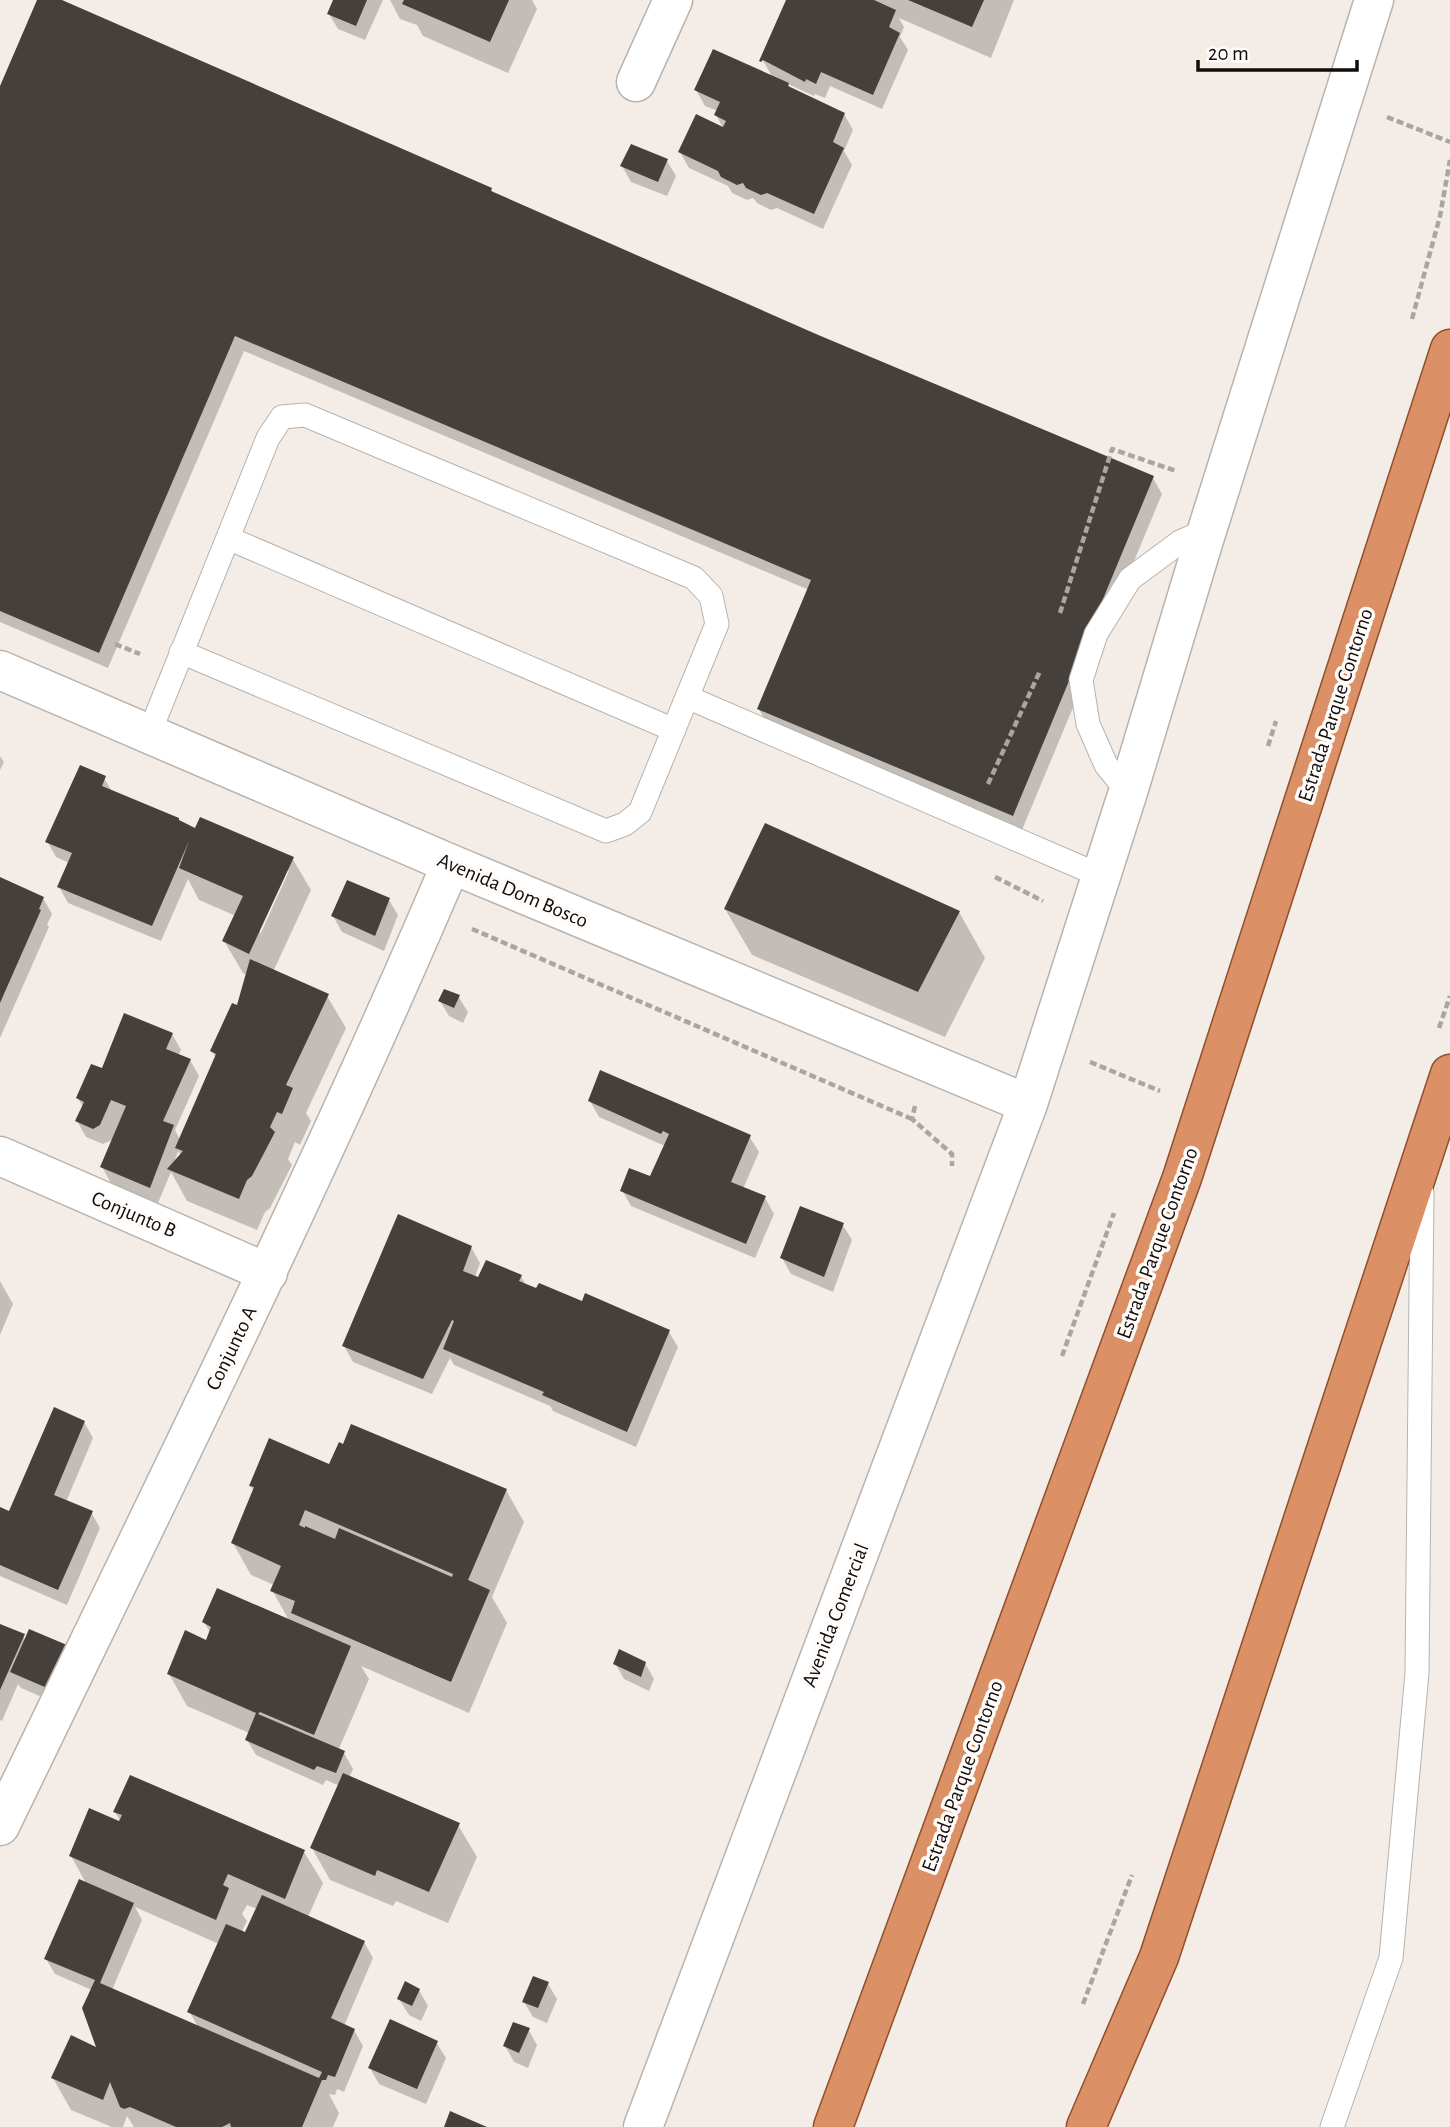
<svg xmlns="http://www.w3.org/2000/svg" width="1450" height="2127" font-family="'Alegreya Sans',sans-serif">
  <rect width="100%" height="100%" fill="#f4ede7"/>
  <!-- shadow -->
  <path fill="#0003" fill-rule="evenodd" d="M39,0H58L491,189L494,194L981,407L1153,478L1162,494L1022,830L768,725L759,709L809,590L244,351L108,668L0,622V90Z
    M335,0H383L365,40L338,29L329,14Z
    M390,0H532L537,9L508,73L423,36L417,25L400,19Z
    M788,0H1014L991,58L899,18L904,27L900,37L908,50L882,109L830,86L825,98L815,94L814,96L788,84L791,90L844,114L853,130L844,151L852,165L823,229L777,208L771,210L757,203L753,198L747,200L732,193L728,186L689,168L680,152L724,130L716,115L718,111L705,106L696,90L773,78L762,59Z
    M667,161L676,176L667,196L631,182L622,166Z
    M0,756L4,762L0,770Z
    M104,778L113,793L194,829L292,858L311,890L273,972L327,996L346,1028L306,1113L311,1121L300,1145L295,1142L288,1159L292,1165L270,1208L265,1212L257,1230L187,1201L171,1172L158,1203L111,1183L102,1167L114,1139L103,1144L86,1137L77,1121L83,1107L78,1098L103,1071L172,1034L181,1050L178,1056L190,1060L199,1076L175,1130L180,1140L216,1058L212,1051L238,1008L247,975L243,973L224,941L236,916L199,900L188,879L161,941L68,903L59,887L69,863L56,857L47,841ZM286,869L289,871L260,935V927ZM178,1151L181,1156L174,1163Z
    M0,879L43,898L52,914L47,925L49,927L0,1038Z
    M389,900L398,915L384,951L342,932L333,916Z
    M725,909L959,912L985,958L945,1037L752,955Z
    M458,996L468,1012L463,1023L449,1016L440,1001Z
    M590,1101L749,1136L759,1152L743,1189L765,1198L774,1214L755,1258L631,1206L622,1190L651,1178L665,1146L599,1117Z
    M842,1224L852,1240L833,1292L791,1274L782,1258Z
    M471,1247L480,1263L475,1277L521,1276L527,1287L669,1332L678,1347L636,1447L553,1411L550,1406L454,1365L450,1358L432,1394L353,1362L344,1346Z
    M0,1281L13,1304L0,1335Z
    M84,1422L93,1438L66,1502L91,1512L100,1528L67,1605L0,1576V1509L9,1513Z
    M330,1466L506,1490L524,1522L492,1597L507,1623L469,1713L361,1666L369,1679L338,1751L344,1753L353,1769L349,1778L458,1825L477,1857L448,1923L396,1901L393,1906L330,1880L312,1848L340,1786L326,1780L323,1785L256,1755L247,1740L249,1733L187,1706L169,1674L207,1642L211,1634L204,1622H290L272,1590L274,1585L251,1575L233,1543L254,1492L251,1486Z
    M0,1626L23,1636L56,1703L21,1688L18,1684L2,1721L0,1720Z
    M615,1663H645L654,1679L649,1691L624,1679Z
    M115,1812L304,1852L323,1883L308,1917L364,1942L373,1958L344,2026L354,2030L363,2046L344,2092L337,2089L335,2095L329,2094L339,2113L333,2127H134L127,2116L123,2127H112L71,2110L53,2078L100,2051L92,1990L55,1974L46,1959L87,1885L71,1856L122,1824ZM247,1905L257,1909L246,1934L241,1933L247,1921L242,1914ZM135,1907L219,1944L189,2011L198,2027L112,1990L142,1920Z
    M548,1984L557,1999L547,2023L533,2017L524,2002Z
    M419,1990L428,2006L421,2021L409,2015L399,1999Z
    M528,2029L537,2045L528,2068L514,2062L505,2046Z
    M436,2042L446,2058L426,2104L379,2084L370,2068Z"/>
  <!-- building -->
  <path fill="#46403c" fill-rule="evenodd" d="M37,0H62L492,188L491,191L816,334L1154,476L1013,816L757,709L811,580L235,336L99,653L0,611V86Z
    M333,0H367L356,26L327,14Z
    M404,0H509L490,42L402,4Z
    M786,0H874L896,10L889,27L900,33L873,95L821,72L816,84L806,79L805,82L763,60L761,62L759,61Z
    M908,0H984L972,27Z
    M713,49L789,83L788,86L845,113L833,142L844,148L814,214L767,193L761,195L746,188L743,183L737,185L721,177L718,171L678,152L696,114L723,127L726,121L714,115L720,102L694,90Z
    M631,144L668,159L658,182L620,166Z
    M80,765L106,776L102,786L179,818V820L195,828L200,817L294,857L249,954L222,941L243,896L179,868L189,841L152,926L57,887L72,853L45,842Z
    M765,823L960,911L918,992L724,909Z
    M0,877L44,897L39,909L41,910L0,1003Z
    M347,880L390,898L375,936L331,916Z
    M250,959L329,994L286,1085L293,1088L282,1114L277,1112L270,1127L275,1132L252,1176L247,1180L239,1199L167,1169L183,1151L175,1148L216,1054L210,1051L232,1003L237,1005Z
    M444,989L460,995L454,1008L438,1001Z
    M124,1013L173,1033L166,1049L191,1059L163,1121L174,1125L150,1188L100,1167L126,1106L111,1100L100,1125L93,1129L75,1121L84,1102L76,1098L91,1064L102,1068Z
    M600,1070L751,1135L731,1182L766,1196L746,1244L620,1191L629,1168L650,1176L669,1134L663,1131L661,1134L588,1101Z
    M800,1206L844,1223L824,1277L780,1258Z
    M398,1214L472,1246L463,1271L478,1277L486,1260L522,1275L519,1281L536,1288L539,1283L582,1301L585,1293L670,1330L627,1432L542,1395L544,1392L443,1349L454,1321L452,1320L423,1379L342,1346Z
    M54,1407L85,1421L54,1495L93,1511L58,1590L0,1565V1507L9,1511Z
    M351,1424L507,1489L468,1580L490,1590L451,1682L291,1613L295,1601L270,1591L281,1566L231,1543L254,1487L249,1486L269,1438L329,1464L339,1442L343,1444ZM305,1510L453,1574L452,1577L339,1528L335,1539L305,1526V1528L299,1525Z
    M217,1588L351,1646L314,1735L260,1712L258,1714L345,1751L336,1773L317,1766L314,1770L245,1740L256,1713L167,1674L185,1630L206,1640L211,1627L202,1622Z
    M0,1624L25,1634L0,1690Z
    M29,1629L67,1645L47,1688L10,1672Z
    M619,1649L646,1662L641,1677L613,1664Z
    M343,1773L460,1823L429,1892L377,1870L375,1876L310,1848Z
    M130,1775L305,1850L285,1899L228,1874L223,1885L229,1888L216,1920L69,1856L89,1808L119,1821L122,1815L113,1812Z
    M79,1879L134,1903L100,1983L319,2078L322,2072L187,2012L226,1924L245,1932L262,1895L365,1941L331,2018L355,2029L335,2077L328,2075L326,2080H322L302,2127H231L230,2123L222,2127H176L130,2107L124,2109L120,2107L110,2082L103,2100L51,2078L71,2035L96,2047L82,2008L95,1980L44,1959Z
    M533,1976L549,1982L538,2008L522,2002Z
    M405,1981L420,1989L412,2006L397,1999Z
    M390,2019L438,2041L417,2089L368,2068Z
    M513,2022L530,2028L519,2053L503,2046Z
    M450,2111L487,2127H444Z"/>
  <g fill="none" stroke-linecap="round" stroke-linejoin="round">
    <defs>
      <path id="service" d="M228,538L674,730
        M687,697L1101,876
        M149,734L268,438L282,417L305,415L694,578L711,596L717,624L640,812L625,824L606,831L181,652
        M1128,792L1106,765L1088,724L1081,680L1096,634L1130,579L1180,542L1207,530
        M1332,2127L1391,1958L1417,1673L1422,1193"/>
      <path id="minor" d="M636,82L673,0
        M0,1156L268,1273
        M0,1826C154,1507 312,1190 451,864"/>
      <path id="tertiary" d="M0,670L451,864L1028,1104
        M643,2127L1028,1104L1128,792L1203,543L1374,0"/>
      <path id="trunk" d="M833,2127L1182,1178L1450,349
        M1086,2127L1159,1957L1450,1074"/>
    </defs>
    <!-- service casing -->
    <use href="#service" stroke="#b9b2ad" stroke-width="25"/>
    <!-- minor casing -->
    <use href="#minor" stroke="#b9b2ad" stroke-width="41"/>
    <!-- tertiary casing -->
    <use href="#tertiary" stroke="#b9b2ad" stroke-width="41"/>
    <!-- trunk casing -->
    <use href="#trunk" stroke="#8f502d" stroke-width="41"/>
    <!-- path -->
    <path stroke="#aba5a1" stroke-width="4.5" stroke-dasharray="7 3.5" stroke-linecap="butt" d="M1387,117L1450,142
      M1412,319L1440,216L1450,160
      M1060,613L1112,449L1176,471
      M115,644L140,654
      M1268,746L1276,721
      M988,784L1040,671
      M995,877L1043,901
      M472,929L912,1119
      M1439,1028L1450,996
      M1090,1062L1160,1091
      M915,1106L912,1119L952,1154V1166
      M1062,1356L1114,1213
      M1083,2004L1132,1875"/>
    <!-- service -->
    <use href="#service" stroke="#fff" stroke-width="23"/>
    <!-- minor -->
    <use href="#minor" stroke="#fff" stroke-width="38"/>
    <!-- tertiary -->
    <use href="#tertiary" stroke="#fff" stroke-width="38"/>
    <!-- trunk -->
    <use href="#trunk" stroke="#dc9066" stroke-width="38"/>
  </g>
  <g text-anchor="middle" stroke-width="7" stroke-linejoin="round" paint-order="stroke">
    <!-- street labels -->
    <g font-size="21" fill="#0f0c0b" stroke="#fefbf9">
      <text transform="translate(1335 705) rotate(-72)" y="7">Estrada Parque Contorno</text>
      <text transform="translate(513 890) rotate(23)" y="7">Avenida Dom Bosco</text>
      <text transform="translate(134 1214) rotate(23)" y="7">Conjunto B</text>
      <text transform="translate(1157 1243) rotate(-70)" y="7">Estrada Parque Contorno</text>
      <text transform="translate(231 1348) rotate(-64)" y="7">Conjunto A</text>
      <text transform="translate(835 1615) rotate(-69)" y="7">Avenida Comercial</text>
      <text transform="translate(962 1776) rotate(-70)" y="7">Estrada Parque Contorno</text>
    </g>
  </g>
  <!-- scale -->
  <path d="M1198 60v10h159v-10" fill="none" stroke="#0f0c0b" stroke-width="3.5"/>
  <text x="1208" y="60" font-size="21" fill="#0f0c0b" stroke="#fefbf9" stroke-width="5" paint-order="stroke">20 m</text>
</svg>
